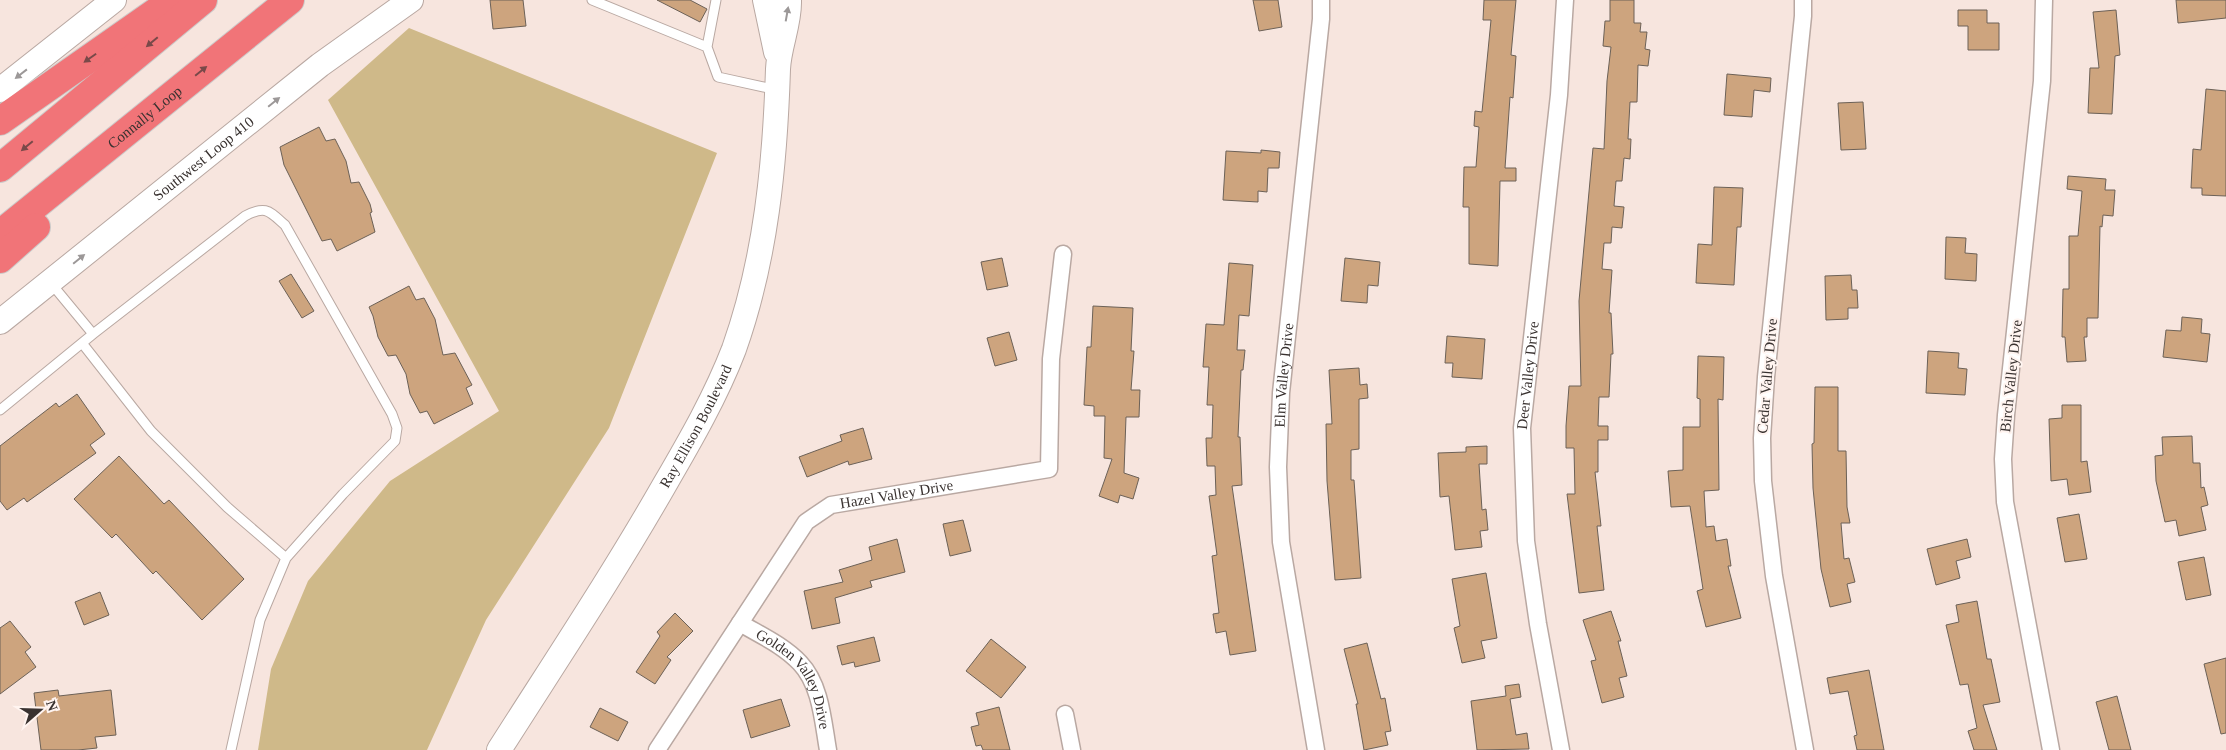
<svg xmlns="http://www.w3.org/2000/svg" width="2226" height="750" font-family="'Times New Roman',serif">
  <rect width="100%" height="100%" fill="#f7e5de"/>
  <!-- green -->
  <path fill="#cfb989" d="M409,28L717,153L609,428L486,620L427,750H258L271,669L308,581L390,481L499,411L328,100Z"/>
  <!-- building -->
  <path fill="#cda47e" stroke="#6c6157" d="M490,0H523L526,26L493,29Z
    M657,0H690L707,9L700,22Z
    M1253,0H1278L1282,27L1259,31Z
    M1484,0H1516L1511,55L1516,56L1513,98L1510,97L1505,168H1516V181H1500L1498,266L1469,264V207H1463L1464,167H1476L1479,127L1474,126L1475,111L1482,112L1491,20H1483Z
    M1610,0H1634V23H1641L1640,32H1647L1645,49L1650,50L1648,66L1638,65L1637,102H1630L1628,139H1631L1630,159L1624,158L1622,181H1616L1614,206L1624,207L1622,228L1612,227L1611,243H1604L1602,269L1612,270L1609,313H1611L1613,354H1611L1609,397H1599L1598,426H1608V440H1598V472H1595L1601,526H1597L1604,590L1579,593L1567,494H1575L1574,448H1566V426L1569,386H1581L1579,301L1593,148L1604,149L1607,81L1611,47L1603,46L1605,21H1610Z
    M2176,0H2226V18L2178,23Z
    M1958,10H1987V23H1999V50H1968V26H1958Z
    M2116,10L2120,55L2115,56L2112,114L2088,113L2090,68H2099L2093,12Z
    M1727,74L1771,78L1770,92L1754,90L1752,117L1724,115Z
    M2206,89L2226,91V196L2202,195V188H2191L2193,149L2201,150Z
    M1863,102L1866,149L1841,150L1838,103Z
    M319,127L326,141L335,139L346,161L351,183L359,182L370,204L372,212L370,213L375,232L337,251L331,239L322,241L284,165L280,147Z
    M1261,150L1280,152L1279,168H1268L1267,192L1258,191V202L1223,200L1226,151L1261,153Z
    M2068,176L2106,179L2105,190H2115L2113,216L2103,215L2102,227L2100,226L2098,318H2087V337H2084L2086,361L2067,362L2065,337H2062L2063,289H2069V236H2078L2082,191L2067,189Z
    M1714,187L1743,188L1741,227H1737L1734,285L1696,283L1698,244L1712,245Z
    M1946,237L1966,238L1965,253L1977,254L1976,281L1945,279Z
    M1002,258L1008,286L987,290L981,262Z
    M1345,258L1380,262L1378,286L1368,285L1367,303L1341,301Z
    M1229,263L1253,265L1249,316L1239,315L1237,350H1245L1243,370H1241L1238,437H1240L1242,485L1232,486L1256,651L1230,655L1226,631L1216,633L1213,614L1219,613L1212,556L1217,555L1209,496L1216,495L1215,466H1207L1206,438H1212L1213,405H1207L1209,367H1203L1206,324L1224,325Z
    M291,274L314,311L302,318L279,281Z
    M1851,275L1852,290H1857L1858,308H1848V319L1826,320L1825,276Z
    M409,286L416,300L424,298L435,319L443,355L455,353L472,385L466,388L473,404L434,424L427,411L420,413L410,394L406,374L396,355L388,356L378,337L373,316L369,307Z
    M1093,306L1133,308L1131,351H1134L1131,390H1140L1139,417H1126L1124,473L1139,478L1133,499L1120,495L1118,503L1099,496L1112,459L1104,458L1105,416H1094V406L1084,405L1087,347H1091Z
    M2182,317L2202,319L2201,333L2210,334L2207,362L2163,357L2166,330L2181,331Z
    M1009,332L1017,360L995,366L987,338Z
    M1447,336L1485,339L1482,379L1452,377L1453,363H1445Z
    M1928,351L1959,353L1958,368L1967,369L1965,395L1926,393Z
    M1698,356L1724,357L1723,400L1718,399L1719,490L1704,491L1706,527L1714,526L1716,541L1727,539L1731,566H1728L1741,618L1706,627L1697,591L1703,589L1690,506L1671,507L1668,471L1683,470V427H1700V399L1697,398Z
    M1359,368L1360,385L1367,384L1368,398L1359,399V449L1351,450V480H1354L1361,578L1335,580L1327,481L1326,424H1332L1329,370Z
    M1815,387H1838V451H1846L1847,507L1850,523H1841L1844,559L1849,558L1855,582L1847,584L1851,602L1830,607L1821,569L1813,488L1812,444L1814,443Z
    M77,394L105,434L90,445L96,453L27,502L24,498L7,510L0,501V446L56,403L59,407Z
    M2062,405H2081V462L2087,461L2091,492L2069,495L2067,479L2051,481L2049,419L2062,418Z
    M863,428L872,459L849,465L848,461L807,477L799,457L842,441L840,435Z
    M2192,436L2193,463H2200L2201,488L2204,487L2208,505L2201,507L2206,530L2179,536L2176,520L2165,522L2156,481L2155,456L2163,455L2162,437Z
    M1487,446V464H1479L1482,510L1486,509L1488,530L1480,531L1482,547L1455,550L1449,496L1440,497L1438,453L1466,452V447Z
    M119,456L164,504L169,500L244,579L202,620L156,571L153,574L116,534L112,538L74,499Z
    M2079,514L2087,559L2065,562L2057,518Z
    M963,520L971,551L950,556L943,524Z
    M897,539L905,572L870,581L872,587L835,598L840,623L812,629L804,591L843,582L839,570L872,560L869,547Z
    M1967,539L1971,557L1956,561L1960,578L1936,585L1927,549Z
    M2204,557L2211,595L2186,600L2178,562Z
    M1486,573L1497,638L1481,641L1485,658L1462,663L1454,628L1460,626L1452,579Z
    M100,592L109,615L84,625L75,602Z
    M1977,601L1987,659H1991L2000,702L1983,705L1997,750H1974L1968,731L1977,728L1968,684L1960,685L1946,625L1959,622L1956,605Z
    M1611,611L1621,641H1618L1627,676L1619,678L1624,697L1602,703L1591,661L1596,660L1583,620Z
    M675,613L693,631L667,657L671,660L655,684L636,672L660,636L657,632Z
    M10,621L31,647L25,652L36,667L0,694V628Z
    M874,637L880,661L855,667L854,662L842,665L837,646Z
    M991,639L1026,667L1001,698L966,671Z
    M1367,643L1381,699L1385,698L1391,731L1385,732L1388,745L1364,750L1356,704H1358L1344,649Z
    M2226,658V733L2221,734L2204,664Z
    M1869,670L1884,750H1857L1854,736L1857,735L1848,691L1830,694L1827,678Z
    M1519,684L1521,697L1510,699L1516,735L1527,733L1529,749L1477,750L1471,701L1506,696L1505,686Z
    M58,690L59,696L111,690L116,735L95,737L97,748L78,750H41L34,693Z
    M2117,696L2131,750H2109L2096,702Z
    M781,699L790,726L751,738L743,710Z
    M999,707L1010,750H983L981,745L976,746L971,727L979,725L976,713Z
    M600,708L628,722L618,741L590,727Z"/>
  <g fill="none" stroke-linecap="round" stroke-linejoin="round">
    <defs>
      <path id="lane" d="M592,0L707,47
        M716,0L707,47L718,77L777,90
        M50,282L93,334
        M82,343L151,431L227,507L286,558
        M0,410L93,334L245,216C266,205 269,211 285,225L392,414L397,428L395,441L343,494L286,558L260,620L231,750"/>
      <g id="street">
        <path d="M1803,0V16L1766,377L1762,438L1763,481L1774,576L1805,750"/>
        <path d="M2044,0L2042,81L2006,415L2003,459L2005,502L2051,750"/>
        <path id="s1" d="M740,623C760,635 783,645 800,663C821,685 823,722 828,750"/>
        <path d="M1065,714L1072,750"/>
        <path id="s2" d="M657,750L806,522L831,505L1049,469L1051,359L1063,254"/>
        <path id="s3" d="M1316,750L1281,542L1278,467L1281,393L1321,19V0"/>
        <path id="s4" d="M1561,750L1538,624L1526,541L1522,428L1559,95L1565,0"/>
      </g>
      <g id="secondary">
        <path d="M765,0L776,52"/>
        <path d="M0,90L114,0"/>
        <path id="s5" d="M0,322L320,65L411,0"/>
        <path id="s6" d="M499,750C555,662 613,575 665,484C690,441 716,396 734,349C766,259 775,164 778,69C779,46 790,23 789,0"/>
      </g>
      <g id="highway">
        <path d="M0,121L173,0"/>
        <path d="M0,168L203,0"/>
        <path id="s7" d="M0,234L290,0"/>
        <path d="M0,259L36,227"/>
      </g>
    </defs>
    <!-- lane casing -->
    <use href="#lane" stroke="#b9a8a2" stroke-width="11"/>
    <!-- street casing -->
    <use href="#street" stroke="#b9a8a2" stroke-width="19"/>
    <!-- secondary casing -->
    <use href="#secondary" stroke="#b9a8a2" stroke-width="26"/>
    <!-- highway casing -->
    <use href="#highway" stroke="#cccac9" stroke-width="30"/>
    <!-- lane -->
    <use href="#lane" stroke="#fff" stroke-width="9"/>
    <!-- street -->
    <use href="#street" stroke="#fff" stroke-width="16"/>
    <!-- secondary -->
    <use href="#secondary" stroke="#fff" stroke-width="24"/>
    <!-- highway -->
    <use href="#highway" stroke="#f17478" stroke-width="28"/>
  </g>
  <!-- one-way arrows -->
  <defs><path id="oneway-solid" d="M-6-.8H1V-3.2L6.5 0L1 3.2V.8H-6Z" transform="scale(1.25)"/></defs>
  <g fill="#9c9898">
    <use href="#oneway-solid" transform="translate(787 14) rotate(-80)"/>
    <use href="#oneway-solid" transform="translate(21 74) rotate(142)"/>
    <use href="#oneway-solid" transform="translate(274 102) rotate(-39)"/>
    <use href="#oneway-solid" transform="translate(79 259) rotate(-39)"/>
  </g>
  <g fill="#794949">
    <use href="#oneway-solid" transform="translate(152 42) rotate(140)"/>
    <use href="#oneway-solid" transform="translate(90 58) rotate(145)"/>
    <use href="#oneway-solid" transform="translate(201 71) rotate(-39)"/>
    <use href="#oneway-solid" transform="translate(27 146) rotate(140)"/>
  </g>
  <g text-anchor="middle" stroke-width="4" stroke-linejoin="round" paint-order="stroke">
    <!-- street labels -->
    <g font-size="15" fill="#393230" stroke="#fff4f0">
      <text dy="5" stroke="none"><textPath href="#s7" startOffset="186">Connally Loop</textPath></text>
      <text dy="5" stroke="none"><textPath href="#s5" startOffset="261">Southwest Loop 410</textPath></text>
      <text dy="5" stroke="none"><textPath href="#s3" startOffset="378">Elm Valley Drive</textPath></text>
      <text dy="5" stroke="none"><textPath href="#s4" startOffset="378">Deer Valley Drive</textPath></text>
      <text transform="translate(1767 376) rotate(-85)" y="5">Cedar Valley Drive</text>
      <text transform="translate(2011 376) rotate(-84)" y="5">Birch Valley Drive</text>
      <text dy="5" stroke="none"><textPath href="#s6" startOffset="379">Ray Ellison Boulevard</textPath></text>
      <text dy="5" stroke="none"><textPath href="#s2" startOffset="369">Hazel Valley Drive</textPath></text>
      <text dy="5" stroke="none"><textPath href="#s1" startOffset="82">Golden Valley Drive</textPath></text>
    </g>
  </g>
  <!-- north arrow -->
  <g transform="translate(40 710) rotate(70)" stroke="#fff4f0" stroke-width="4" paint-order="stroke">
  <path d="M0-4L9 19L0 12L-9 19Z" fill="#393230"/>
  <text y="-8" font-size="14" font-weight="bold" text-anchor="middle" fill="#393230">N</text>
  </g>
</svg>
